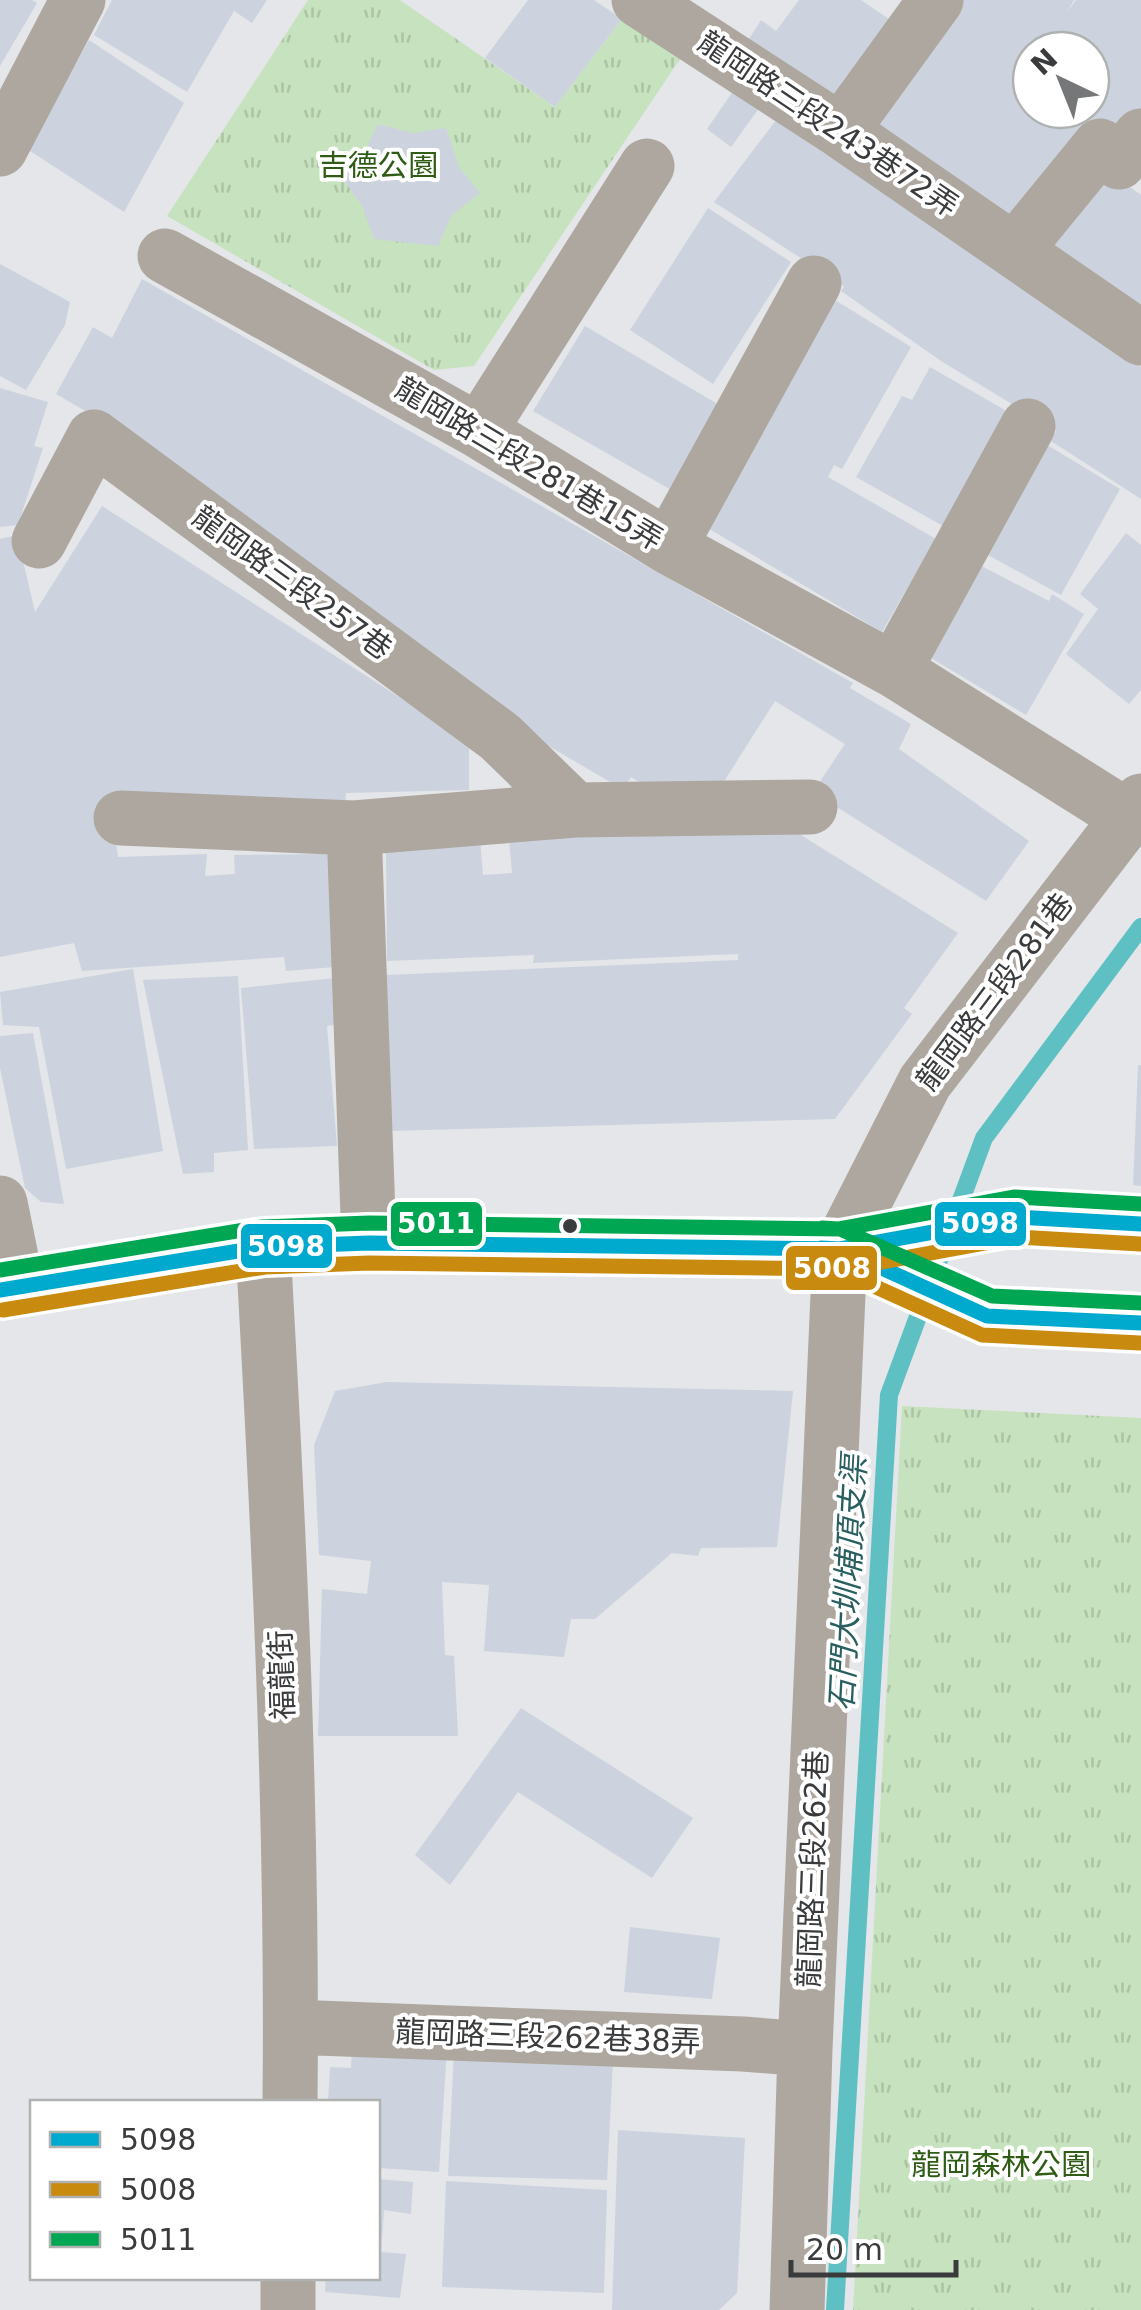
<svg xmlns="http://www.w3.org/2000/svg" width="1141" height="2310" font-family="'DejaVu Sans','Noto Sans TC',sans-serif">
  <defs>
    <pattern id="grass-tufts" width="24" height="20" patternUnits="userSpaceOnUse" patternTransform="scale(2.5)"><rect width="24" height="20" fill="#c7e2be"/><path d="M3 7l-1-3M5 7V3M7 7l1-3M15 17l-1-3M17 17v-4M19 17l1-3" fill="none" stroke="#acc3a4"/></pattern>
  </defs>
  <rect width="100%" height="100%" fill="#e4e6e9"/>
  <!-- grass -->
  <path fill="url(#grass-tufts)" d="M308,0H400L555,107L622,19L684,53L474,366L434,370L167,216Z
    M902,1406L1141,1418V2310H853Z"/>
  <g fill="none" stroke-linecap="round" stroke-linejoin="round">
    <!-- stream -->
    <path stroke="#5ec0c2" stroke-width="18" d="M835,2310L889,1395L984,1138L1141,927"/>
  </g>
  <!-- building -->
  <path fill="#ccd3de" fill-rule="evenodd" d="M0,0H32L37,3L0,66Z
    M112,0H267L252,23L234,11L187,92L94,35Z
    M528,0H594L622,19L555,107L485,58Z
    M799,0H861L902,28L835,108L743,48L761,20L776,31Z
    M950,0H1074L1067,12L1076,0H1141V116L1017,232L863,122ZM1031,50H1091V110H1031Z
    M89,40L184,103L124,212L27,149Z
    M740,81L768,96L731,147L707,129Z
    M786,107L1141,367V499L1051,441L1056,431L941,361L841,291L844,286L714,202Z
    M378,124L412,133L446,128L459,167L480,193L451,216L438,246L374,239L362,206L341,176L364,153Z
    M1098,164L1141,195V320L1034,247Z
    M708,208L791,262L713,384L630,330Z
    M0,264L70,302L65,325L26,390L0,376Z
    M142,279L853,683L850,688L911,724L899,749L1029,841L986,901L813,792L845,744L775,701L718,791L656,793L631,777L622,789L525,732L113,427L56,394L93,327L112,338Z
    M835,300L911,347L842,469L834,465L828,477L936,539L882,632L706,527Z
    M585,326L721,406L673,491L533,411Z
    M930,367L1010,413L943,526L856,477L902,396L912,400Z
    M0,388L48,402L34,446L43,448L18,525L0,527Z
    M1044,443L1120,489L1061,595L979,550Z
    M102,506L469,742V790L346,793L345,814L113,820L118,857L207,854L205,876L235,874L234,855L332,854L335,967L286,971L284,957L82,971L74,943L0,957V539L17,535L35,612Z
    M1126,533L1141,545V690L1129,704L1066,654L1098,609L1080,594Z
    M972,561L1049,601L1052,594L1084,614L1026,715L921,652Z
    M793,830L958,933L904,1008L912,1014L835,1119L388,1131L386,975L738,960V954L533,963L534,955L387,961L386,845L480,838L483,875L512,873L509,839Z
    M133,969L163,1151L66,1169L39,1027L3,1025L0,992Z
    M238,976L248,1150L214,1153V1172L183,1174L143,980Z
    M335,978L340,1024L327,1026L337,1146L254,1149L241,988Z
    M33,1033L64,1204L41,1202L25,1188L0,1068V1036Z
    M1138,1065H1141V1186L1133,1185Z
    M387,1382L793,1391L777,1547L701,1548L698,1556L672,1553L595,1619H571L564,1657L484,1651L489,1585L442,1582L445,1655L454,1656L458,1736H318L322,1589L367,1594L371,1561L319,1555L314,1445L335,1391Z
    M521,1708L693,1818L652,1878L518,1792L450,1885L415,1855Z
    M630,1927L720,1938L712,1999L624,1992Z
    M352,2046L447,2049L439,2172L378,2168V2102H328L330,2067L351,2068Z
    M454,2050L613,2060L607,2180L448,2176Z
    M618,2130L745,2138L737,2293L719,2310H612Z
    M378,2179L413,2182L411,2214L384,2210L381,2252L406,2254L400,2298L325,2292L326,2278H378Z
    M446,2181L607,2190L604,2293L442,2287Z"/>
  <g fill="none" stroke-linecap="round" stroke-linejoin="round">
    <!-- minor -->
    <path stroke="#aea79f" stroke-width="55" d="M639,0L841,131L1141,338
      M841,131L936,0
      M0,149L78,0
      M1015,250L1100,146L1119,162L1141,136
      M165,256L479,431L669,547L894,670L1128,817
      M479,431L647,166
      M39,541L94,437L500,737L575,810
      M669,547L814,283
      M894,670L1028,426
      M121,818L354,828L575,810L810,807
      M354,828L369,1243
      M0,1203L17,1287
      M263,1247C279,1532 293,1817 290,2102
      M291,2027L743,2044L805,2049
      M288,2310V2278
      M797,2310L805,2049L840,1249L925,1082L1141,801"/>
    <!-- major -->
    <path stroke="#aea9a1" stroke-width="55" d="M840,1249L987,1316L1141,1323
      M0,1290L263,1247L369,1243L840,1249L1016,1217L1141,1224"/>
    <defs>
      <path id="bus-1" d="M821,1248L840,1249L1016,1217L1141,1224
        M0,1290L263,1247L369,1243L840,1249L987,1316L1141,1323"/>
      <path id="bus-2" d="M820,1268L844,1269L1017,1237L1140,1244
        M3,1310L265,1267L369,1263L836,1269L982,1335L1140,1343"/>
      <path id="bus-3" d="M822,1228L839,1229L1015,1197L1141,1204
        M0,1270L262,1227L369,1223L840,1229L992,1296L1141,1303"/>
    </defs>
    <!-- bus-1 casing -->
    <use href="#bus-1" stroke="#fff" stroke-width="22"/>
    <!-- bus-2 casing -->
    <use href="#bus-2" stroke="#fff" stroke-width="22"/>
    <!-- bus-3 casing -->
    <use href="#bus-3" stroke="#fff" stroke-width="22"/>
    <!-- bus-1 -->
    <use href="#bus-1" stroke="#00a9ce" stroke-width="15"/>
    <!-- bus-2 -->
    <use href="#bus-2" stroke="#c88b0f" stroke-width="15"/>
    <!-- bus-3 -->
    <use href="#bus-3" stroke="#00a651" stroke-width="15"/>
  </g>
  <!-- markers -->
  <circle fill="#3a3b3d" stroke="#fff" stroke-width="4" cx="570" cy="1226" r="9"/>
  <g text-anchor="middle" stroke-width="8" stroke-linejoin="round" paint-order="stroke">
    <!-- street labels -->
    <g font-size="30" fill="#3a3b3d" stroke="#fff">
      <text transform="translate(828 124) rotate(34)" y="10">龍岡路三段243巷72弄</text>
      <text transform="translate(529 464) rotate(31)" y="10">龍岡路三段281巷15弄</text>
      <text transform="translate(292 583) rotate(36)" y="10">龍岡路三段257巷</text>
      <text transform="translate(995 992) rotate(-53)" y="10">龍岡路三段281巷</text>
      <text transform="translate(282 1675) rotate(-92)" y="10">福龍街</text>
      <text transform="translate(813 1869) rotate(-88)" y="10">龍岡路三段262巷</text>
      <text transform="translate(548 2037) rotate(2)" y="10">龍岡路三段262巷38弄</text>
    </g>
    <!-- park labels -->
    <g font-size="30" fill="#2f5c14" stroke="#fff">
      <text x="378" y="176">吉德公園</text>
      <text x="1001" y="2175">龍岡森林公園</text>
    </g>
    <!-- water labels -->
    <g font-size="32" font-style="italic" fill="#2a5f5f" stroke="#fff">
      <text transform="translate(848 1583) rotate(-87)" y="11">石門大圳埔頂支渠</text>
    </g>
  </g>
  <g stroke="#fff" stroke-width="4">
    <rect x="933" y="1200" width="95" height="48" rx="10" fill="#00a9ce"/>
    <rect x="389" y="1200" width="95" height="48" rx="10" fill="#00a651"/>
    <rect x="239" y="1222" width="95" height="48" rx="10" fill="#00a9ce"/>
    <rect x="784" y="1244" width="95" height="48" rx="10" fill="#c88b0f"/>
  </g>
  <g font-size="28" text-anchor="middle" font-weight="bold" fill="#fff">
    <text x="980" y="1233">5098</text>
    <text x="436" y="1233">5011</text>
    <text x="286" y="1256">5098</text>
    <text x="832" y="1278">5008</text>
  </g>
  <!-- legend -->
  <rect x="30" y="2100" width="350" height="180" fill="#ffffff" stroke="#b0b1b1" stroke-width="2.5"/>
  <rect x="50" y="2132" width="50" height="15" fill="#00a9ce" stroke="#b0b1b1" stroke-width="2.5"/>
  <text x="120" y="2150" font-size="30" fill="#3a3b3d">5098</text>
  <rect x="50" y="2182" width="50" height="15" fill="#c88b0f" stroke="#b0b1b1" stroke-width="2.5"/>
  <text x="120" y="2200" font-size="30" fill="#3a3b3d">5008</text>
  <rect x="50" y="2232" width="50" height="15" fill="#00a651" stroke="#b0b1b1" stroke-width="2.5"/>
  <text x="120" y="2250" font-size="30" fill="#3a3b3d">5011</text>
  <!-- north arrow -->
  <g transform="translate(1061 80) rotate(317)"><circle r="48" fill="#ffffff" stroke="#b0b1b1" stroke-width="2.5"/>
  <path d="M0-8L18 38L0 25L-18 38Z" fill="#767779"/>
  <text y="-15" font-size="28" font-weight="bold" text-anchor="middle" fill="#3a3b3d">N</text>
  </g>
  <!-- scale -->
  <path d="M791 2260v15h165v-15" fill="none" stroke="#3a3b3d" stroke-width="5"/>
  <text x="806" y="2260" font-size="30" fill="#3a3b3d" stroke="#ffffff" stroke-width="8" paint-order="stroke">20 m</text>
</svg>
